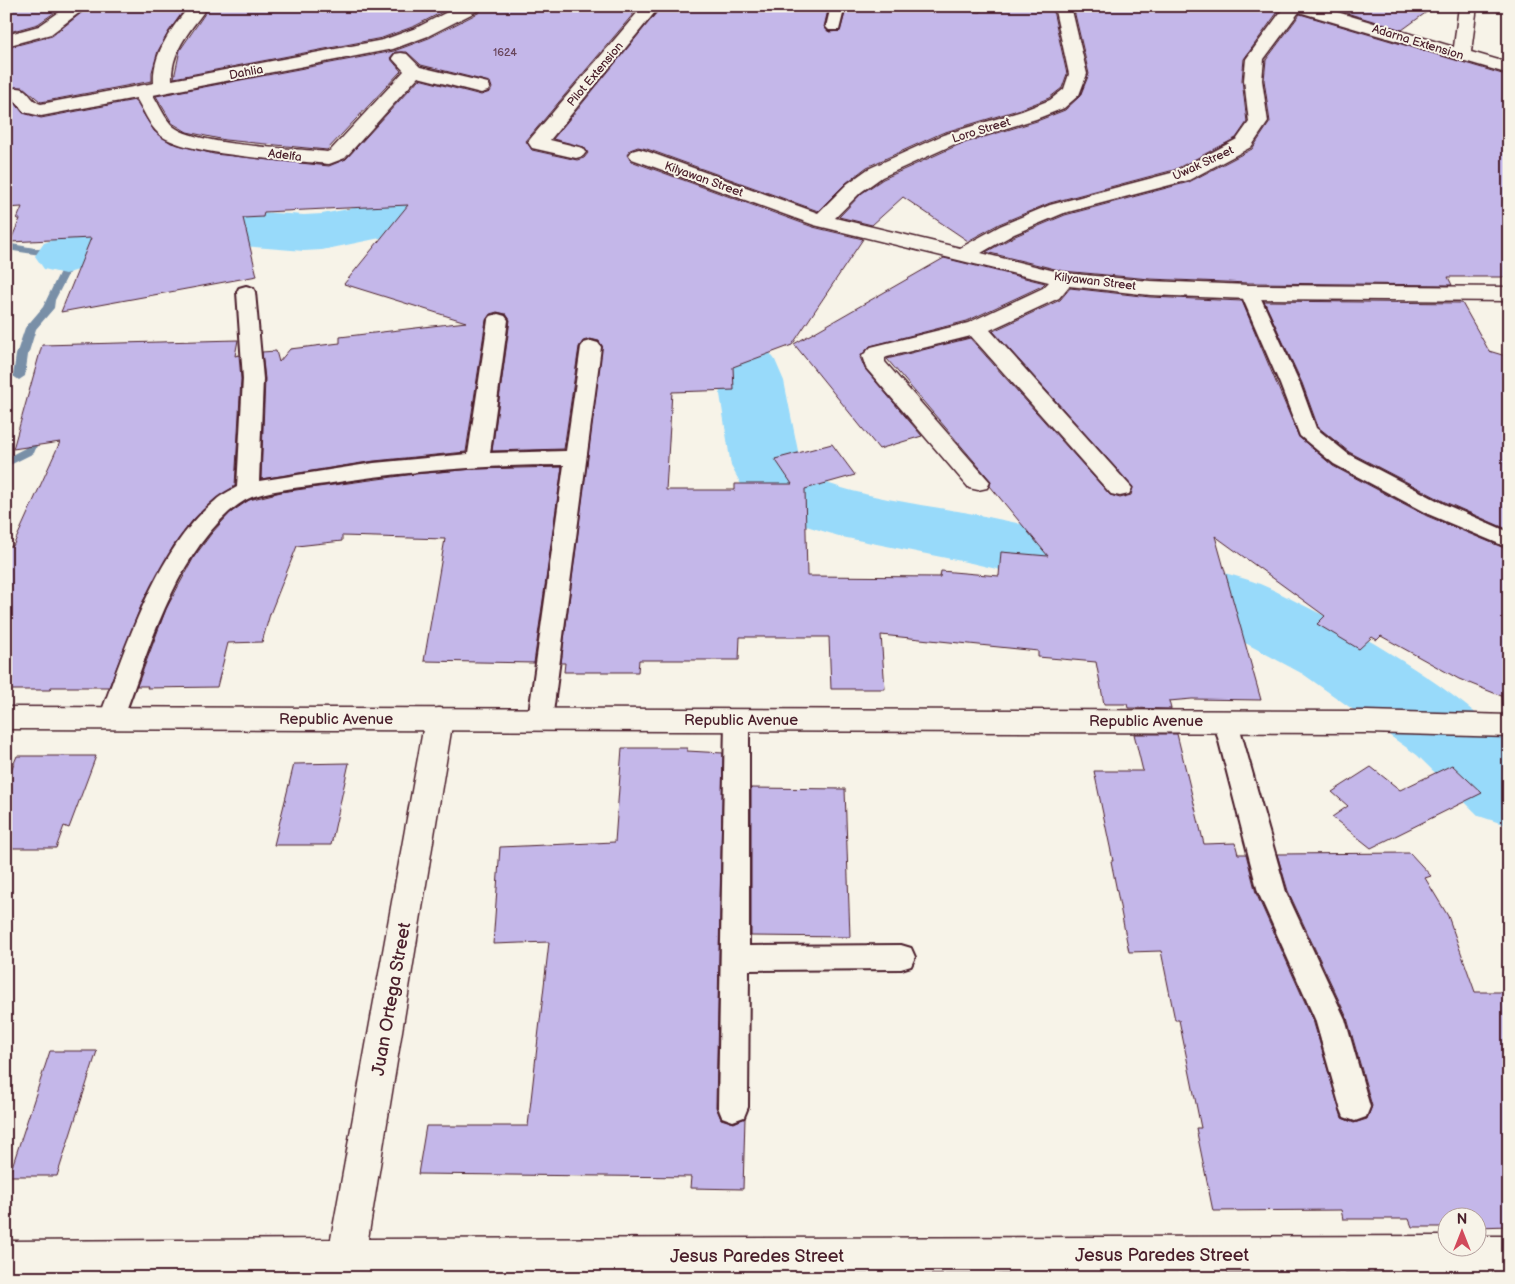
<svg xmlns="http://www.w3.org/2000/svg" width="1515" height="1284" font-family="'Balsamiq Sans',sans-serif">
  <rect width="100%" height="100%" fill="#f7f3e8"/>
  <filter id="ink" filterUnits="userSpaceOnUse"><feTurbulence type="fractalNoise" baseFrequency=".02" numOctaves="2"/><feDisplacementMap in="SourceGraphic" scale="10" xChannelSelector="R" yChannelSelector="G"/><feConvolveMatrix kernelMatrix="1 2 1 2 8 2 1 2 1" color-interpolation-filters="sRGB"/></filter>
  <g filter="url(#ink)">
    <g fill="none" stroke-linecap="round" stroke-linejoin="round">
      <!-- stream -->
      <path fill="#798fa7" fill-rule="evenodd" d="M6,243L69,254L72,267L55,300L54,308L36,329L28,355L25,376L19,380L13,376L16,355L25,328L43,307L62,267L60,258L7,250Z
        M38,425L44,429L34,453L6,467V458L25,448L32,429Z"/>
      <!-- river -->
      <path fill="#98dafa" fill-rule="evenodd" d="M410,200L433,202L484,217L521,235L530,248L521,261L500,266L479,261L432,238L410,235L385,237L322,250L304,251L217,244H182L143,250L65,274L44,269L35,256L44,243L58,238L101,224L167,210L200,208L304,215L322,214L385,202Z
        M654,287L676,293L721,312L746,326L765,346L775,360L784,381L801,466C816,493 941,507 974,514C1045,529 1116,544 1186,563C1210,570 1237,575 1260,584C1277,591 1293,600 1309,608C1380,644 1450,688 1509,741V826L1479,816L1417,755L1303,674L1206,622L1132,601L971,563L842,537L774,516L752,504L731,466L718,381L712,366L700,354L675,340L632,319L623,306L632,293Z"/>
    </g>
    <!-- building -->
    <path fill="#c4b7e9" stroke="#4a1f2b" d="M6,6H64L38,24L6,33Z
      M90,6H187L169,31L158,51L152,72V81L41,102L23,87H11L8,94L23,113L41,118L135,100L154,131L171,143L214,154L329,166L346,159L419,79L481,95L490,92L492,88L490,82L421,65L407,52H395L390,58L401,71L327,150L225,140L187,132L172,123L156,96L394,51L429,38L480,12L483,6H640L526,141L532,150L577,160L584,158L588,153L584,147L553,139L662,6H829L824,27L829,32L840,31L847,6L981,12V6H1052L1067,74L1062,88L1049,98L1021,109L942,133L867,167L846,183L818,211L647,149L638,147L630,150L627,155L631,161L813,227L863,239L792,345L733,367L734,390L672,392L666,490H735V484H792L775,459L832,444L855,475L805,489L807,576L940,577L941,571L999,576L1001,552L1048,556L990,486L991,481L887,359L970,338L1110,495L1120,498L1131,495L1133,487L993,331L1060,300L1070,288L1150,297L1242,301L1299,437L1333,466L1427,516L1509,550V699L1459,679L1381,636L1377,640L1372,637L1359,649L1317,624L1325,616L1215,536L1261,700L1192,699L1169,701L1171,709L1128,708L1127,704H1104L1096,662L1038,657V651L881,635L885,689H831L829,637H740L739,660H639L638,672H564L565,663H561L602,346L599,341L590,339L583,341L579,347L564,449L492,451L510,320L506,314L497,312L490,314L486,320L466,452L374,461L261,479L265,379L262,352L276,351L279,362L290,349L340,343V337L466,322L344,284L408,205L264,212L263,217L243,218L257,276L61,312L91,238L10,242L20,219H17L22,207L6,208V48L52,36Z
      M210,6H454L415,26L382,38L174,78L180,50Z
      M1073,6H1282L1244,59L1242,80L1247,122L1236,138L1174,170L1050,203L999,224L968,241L903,197L872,225L839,217L862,193L883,179L958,145L1037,121L1065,110L1080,96L1089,74Z
      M1324,6H1435L1402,30Z
      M1300,14L1509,76V277H1448L1452,285L1249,283L1150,279L1063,271L986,252L1015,236L1065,215L1189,182L1252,149L1270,122L1264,80L1266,60Z
      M944,258L1045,283L1042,286L967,321L870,346L860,357L865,369L922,436L879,449L794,344Z
      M1264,301L1462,303L1489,351L1509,357V530L1445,502L1349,452L1318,427L1302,383Z
      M238,340L235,356L239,355L241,379L235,486L214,500L193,520L174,545L143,601L109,687H51L50,690H6V547L13,546L60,442L13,449L42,345Z
      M562,467L534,663L424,661L445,539L342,536V541L297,546L270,614L262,642L228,643L217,687L147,688L148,686H137L166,609L194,557L211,534L230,513L249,500L281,492L415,474L474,469Z
      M1134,734H1177L1204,844L1235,843L1238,854H1246L1256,893L1313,1020L1342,1118L1354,1123L1367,1119L1372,1106L1347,1018L1288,891L1277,854L1410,853L1431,876L1425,878L1448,916L1475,992H1509V1226L1478,1227V1216H1448V1227H1412L1409,1219H1343L1341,1210L1213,1211L1196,1128H1201L1179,1020H1175L1161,951L1129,952L1111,861H1113L1094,771H1143Z
      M622,748H687V751L723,753L716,1107L721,1119L734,1123L745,1118L743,1189L690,1188L691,1177L418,1174L426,1126H528L549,942L493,944L500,847L615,842Z
      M17,756H96L69,828L64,826L56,848H6V782Z
      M349,763L331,845H274L294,764Z
      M1452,765L1482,793L1371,848L1332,817L1348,806L1332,792L1371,767L1400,790Z
      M751,788L845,789L850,937L751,936Z
      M50,1051H97L57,1176H9Z"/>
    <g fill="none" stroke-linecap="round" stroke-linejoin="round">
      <defs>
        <path id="service" d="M831,6H845L839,30H829L826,27Z
          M246,286L253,288L255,292L263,379L259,481L374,463L468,454L488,320L491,316L498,314L505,316L508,320L490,453L566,451L581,347L584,343L591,341L598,343L601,347L552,720L549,727L540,729L531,727L528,720L564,465C484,465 405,471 326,484C303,487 277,489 255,496C247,498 236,506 229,512C173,562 149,650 123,719L120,726L111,728L102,726L99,719C125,650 156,549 215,501C221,495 230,491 237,487L243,379L237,292L239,288Z
          M1249,286L1256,288L1258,292L1300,384L1316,428L1348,454L1444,504L1509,532V548L1428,514L1334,464L1300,436L1280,384L1240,292L1242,288Z
          M737,711L746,713L749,720V946L901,945L911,948L915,957L911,966L901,969L749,970L748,1107L744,1117L733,1121L722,1117L718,1107L725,720L728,713Z
          M1226,713L1235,715L1238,722L1286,892L1345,1019L1370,1107L1366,1117L1355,1121L1344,1117L1340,1107L1315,1019L1258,892L1214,722L1217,715Z"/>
        <path id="minor" d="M68,6H88L51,34L6,46V35L39,26Z
          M190,6H208C192,29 171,49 172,80L383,40L416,28L459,6H481L479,10L428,36L393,49L153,95C159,104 165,120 174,127C200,146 291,148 327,152L331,150L404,71L392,58L395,54L401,53L407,54L420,67L488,83L490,87L488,91L481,93L418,77L345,158L329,164C292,160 184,156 159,134C149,125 143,109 136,98L41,116L24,112L9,93L11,89C30,84 27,100 41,104L154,83C152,54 172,27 190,6Z
          M643,6H660L550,140L583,148L586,152L583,156L576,158L532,148L528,142L531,138Z
          M1054,6H1071L1087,74L1079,95L1064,108L1036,119L957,143L882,177L861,192L835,218L960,248L1000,226L1050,205L1175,172L1237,139L1249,122L1244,80L1246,59L1285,6H1317L1454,47L1459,6H1477L1471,52L1509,63V74L1299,12L1264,59L1262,80L1268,122L1251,147L1189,180L1064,213L1014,234L981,253L1063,273L1150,281L1249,285L1509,287V301L1249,299L1150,295L1069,286L1059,298L990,330L1132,488L1129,494L1120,496L1111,494L971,336L887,357L885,358V362L990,482L987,488L978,490L969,488L866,368L862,356L871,347L968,323L1043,288L1049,282L814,225L632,159L629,155L632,151L639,149L646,151L818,213L847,184L868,169L943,135L1022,111L1050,100L1064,89L1069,74Z
          M439,708L449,711L453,719L368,1239L1448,1236V1246H1478V1236H1509V1272L6,1277V1241L331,1239L425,719L429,711Z"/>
        <path id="secondary" d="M6,707L1367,711L1509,715V737L1367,733L6,729Z"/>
      </defs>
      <!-- service casing -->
      <use href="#service" stroke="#4a1f2b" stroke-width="4"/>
      <!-- minor casing -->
      <use href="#minor" stroke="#4a1f2b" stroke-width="3"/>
      <!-- secondary casing -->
      <use href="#secondary" stroke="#4a1f2b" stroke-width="3"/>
      <!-- service -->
      <use href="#service" fill="#f7f3e8" fill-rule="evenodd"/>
      <!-- minor -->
      <use href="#minor" fill="#f7f3e8" fill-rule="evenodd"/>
      <!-- secondary -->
      <use href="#secondary" fill="#f7f3e8" fill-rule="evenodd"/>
    </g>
  </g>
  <g text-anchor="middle" stroke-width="4" stroke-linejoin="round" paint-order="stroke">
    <!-- far-number labels -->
    <g font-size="11" fill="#68455a">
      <text x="505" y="56">1624</text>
    </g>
    <!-- far-street labels -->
    <g font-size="12" fill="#4a1f2b" stroke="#f7f3e8">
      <text transform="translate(1418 42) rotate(17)" y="4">Adarna Extension</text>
      <text transform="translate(246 72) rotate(-11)" y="4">Dahlia</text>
      <text transform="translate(595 74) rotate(-50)" y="4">Pilot Extension</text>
      <text transform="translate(981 130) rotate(-17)" y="4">Loro Street</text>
      <text transform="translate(285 155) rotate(7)" y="4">Adelfa</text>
      <text transform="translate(1203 163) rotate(-25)" y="4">Uwak Street</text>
      <text transform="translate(704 179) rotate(20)" y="4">Kilyawan Street</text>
      <text transform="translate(1095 281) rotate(7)" y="4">Kilyawan Street</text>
    </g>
    <!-- street labels -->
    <g font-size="15" fill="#4a1f2b" stroke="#f7f3e8">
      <text x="336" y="724">Republic Avenue</text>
      <text x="741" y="725">Republic Avenue</text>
      <text x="1146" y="726">Republic Avenue</text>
    </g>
    <!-- near-street labels -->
    <g font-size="18" fill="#4a1f2b" stroke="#f7f3e8">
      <text transform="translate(391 999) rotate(-80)" y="6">Juan Ortega Street</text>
      <text x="1162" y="1261">Jesus Paredes Street</text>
      <text x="757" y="1262">Jesus Paredes Street</text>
    </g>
  </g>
  <!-- margin -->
  <rect width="1515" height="1284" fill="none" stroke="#f7f3e8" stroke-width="25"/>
  <rect x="12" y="12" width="1490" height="1259" fill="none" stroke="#4a1f2b" stroke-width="2" filter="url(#ink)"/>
  <!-- north arrow -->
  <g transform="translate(1462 1232)"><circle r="24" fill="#f7f3e8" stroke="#b29e9c"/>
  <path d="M0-4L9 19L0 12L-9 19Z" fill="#d1495b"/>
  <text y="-8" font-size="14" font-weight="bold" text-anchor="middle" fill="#4a1f2b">N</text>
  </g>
</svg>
